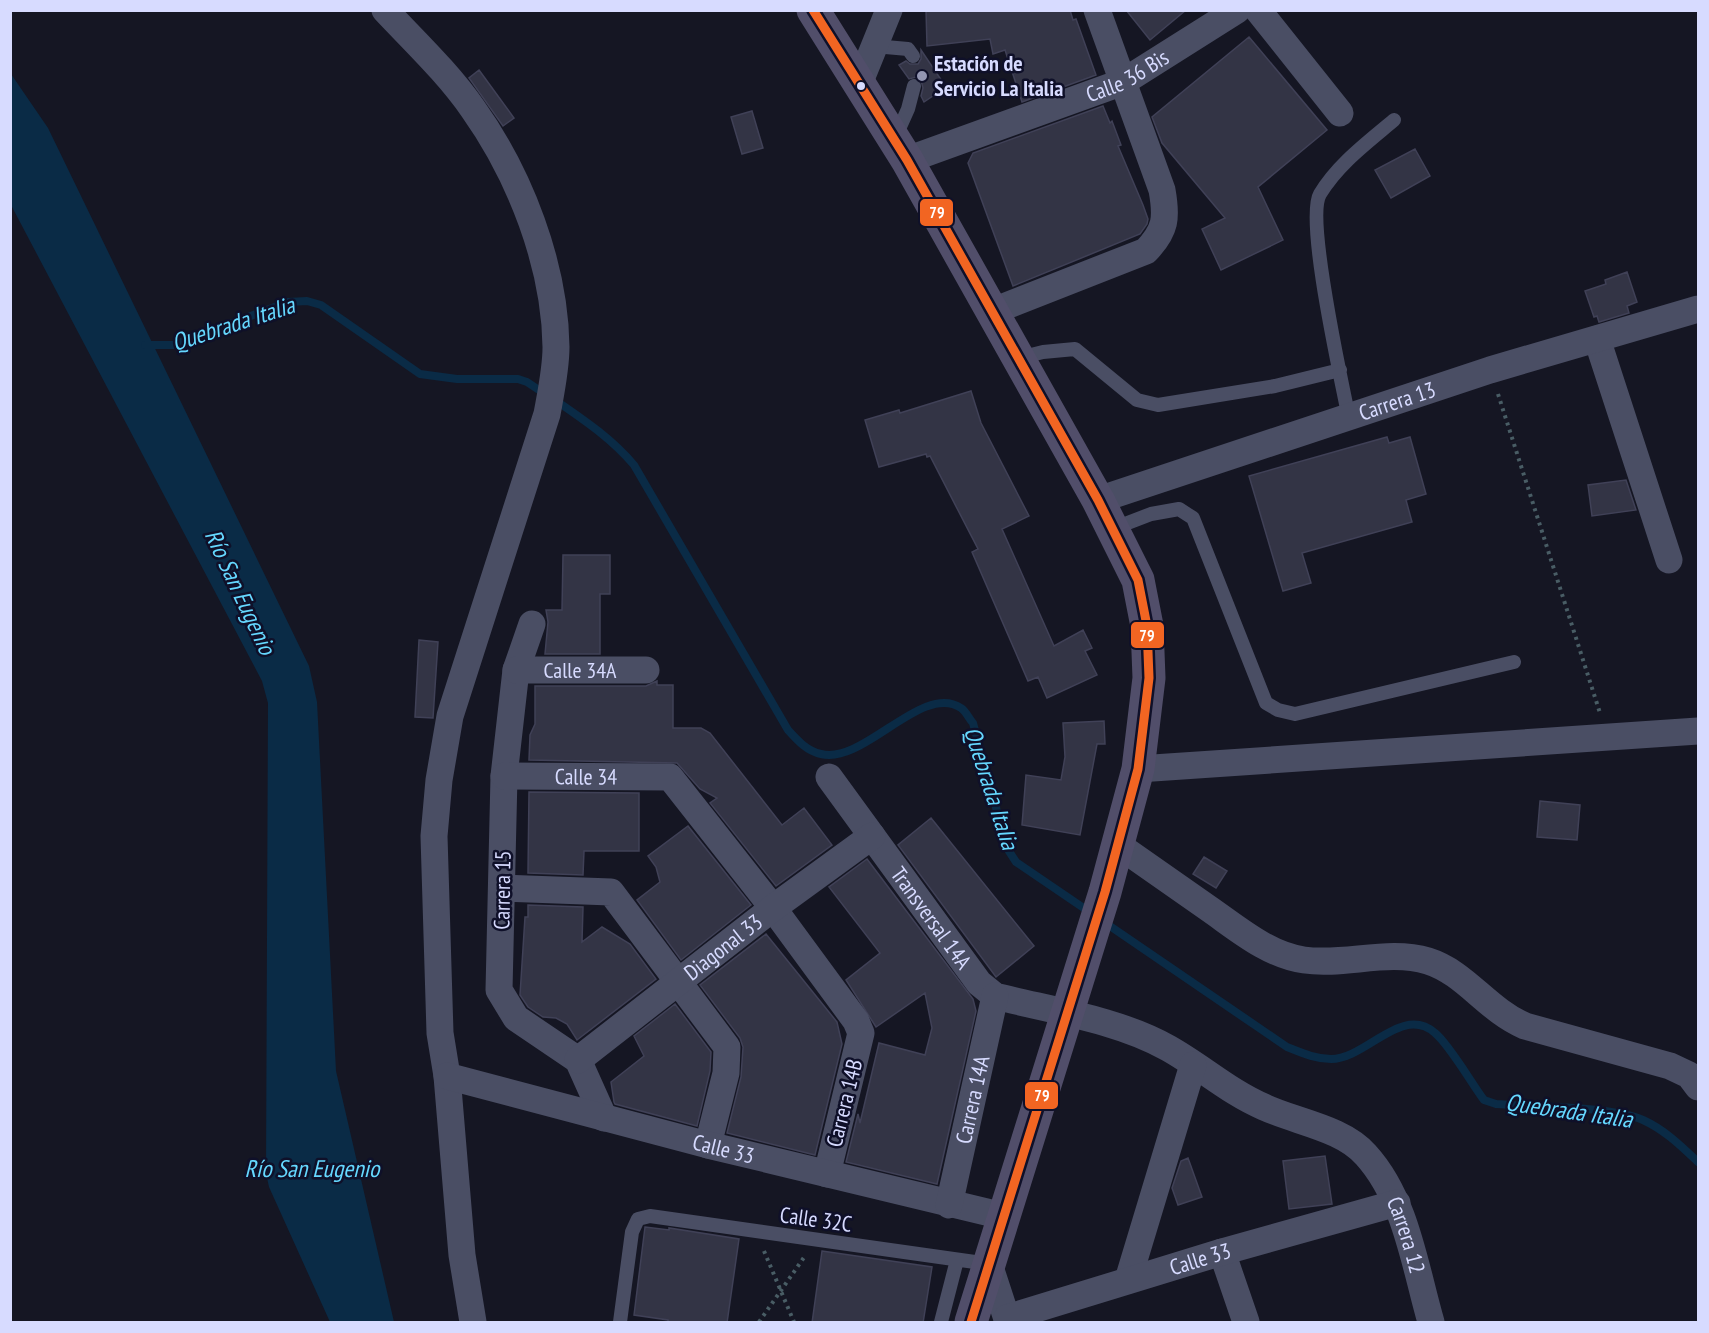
<svg xmlns="http://www.w3.org/2000/svg" width="1709" height="1333" font-family="'PT Sans Narrow',sans-serif">
  <rect width="100%" height="100%" fill="#151623"/>
  <!-- water -->
  <path fill="#0a2b46" d="M11,74L48,128L309,666L317,702L336,1071L394,1322H330L269,1187L266,1173L268,703L262,681L11,205Z"/>
  <g fill="none" stroke-linecap="round" stroke-linejoin="round">
    <!-- stream -->
    <path stroke="#0a2b46" stroke-width="8" d="M145,345H173L288,302L307,301L321,305L420,374L457,379H518L527,382L545,394
      M555,400C584,420 611,438 634,465L788,730C798,741 807,751 821,754C864,765 922,682 961,708C966,711 969,719 973,723L1007,848L1016,862L1091,913
      M1104,922L1287,1047C1302,1053 1315,1059 1331,1059C1366,1059 1402,1004 1435,1033C1449,1044 1472,1084 1484,1100L1496,1104C1534,1107 1610,1106 1643,1120C1665,1130 1681,1146 1698,1162"/>
  </g>
  <!-- building -->
  <path fill="#333445" stroke="#404157" stroke-width="1.5" d="M926,10H1070L1073,20L1076,19L1096,75L1022,102L1005,50L993,54L990,39L927,46Z
    M1126,10H1186L1150,40Z
    M1249,37L1327,130L1258,187L1283,240L1221,270L1202,229L1225,218L1162,143L1152,117Z
    M921,50L946,87L924,102L921,96L923,88L921,80L916,77L909,79L899,65L906,61L910,64H918L921,59Z
    M479,70L514,118L503,126L469,78Z
    M1103,106L1110,123L1112,121L1121,145L1118,146L1143,205L1148,219L1147,224L1140,234L1013,286L968,163L973,153Z
    M752,111L763,148L742,154L731,117Z
    M1415,149L1430,176L1391,198L1375,170Z
    M1627,272L1637,302L1627,306L1629,313L1599,322L1597,316L1594,317L1585,291L1606,284L1605,280Z
    M971,391L981,423L1029,516L1002,529L1054,646L1083,630L1092,648L1085,651L1097,675L1047,698L1038,677L1028,681L972,552L978,549L930,456L927,457L926,454L879,467L865,420L899,410L900,413Z
    M1387,437L1389,443L1410,437L1426,494L1406,500L1412,522L1302,553L1311,583L1283,591L1249,476Z
    M1626,480L1636,510L1592,516L1588,485Z
    M563,555H610V594H600V654H545L548,622L546,610H562Z
    M419,640L438,642L433,718L415,717Z
    M657,681V685H673V728H701L710,733L782,825L804,808L832,845L776,886L710,803L717,798L700,789L677,763L529,760L530,735L535,724V686H646Z
    M1104,721L1105,744H1097L1080,835L1022,825L1026,775L1061,780L1065,757L1063,723Z
    M529,792L639,793V851H584L583,875L528,873Z
    M1540,801L1580,805L1577,840L1537,837Z
    M931,818L1034,946L996,977L898,845Z
    M688,826L751,905L681,960L637,900L660,882L656,867L648,856Z
    M1204,857L1227,871L1216,888L1193,874Z
    M867,859L973,999L976,1011L937,1184L846,1162L858,1114L860,1123L879,1043L925,1055L932,1028L925,993L876,1027L846,980L880,953L829,887Z
    M528,905L583,907L582,942L602,927L630,944L656,979L577,1040L567,1024L556,1018L543,1017L528,1007L520,995L525,917H528Z
    M766,934L837,1022L842,1044L815,1155L727,1133L741,1077L743,1047L740,1038L700,985Z
    M675,1004L711,1052L710,1071L697,1126L615,1104L614,1102L611,1082L644,1056L634,1036Z
    M1325,1156L1332,1204L1289,1209L1283,1161Z
    M1188,1158L1202,1197L1178,1205L1172,1188L1181,1161Z
    M645,1227L669,1230V1228L739,1239L727,1323H668V1320L634,1315Z
    M822,1251L932,1267L923,1323H812Z"/>
  <g fill="none" stroke-linecap="round" stroke-linejoin="round">
    <!-- path -->
    <path stroke="#495d65" stroke-width="4" stroke-dasharray="3 4.5" stroke-linecap="butt" d="M1498,394L1600,713
      M764,1251L794,1322
      M759,1322L805,1256"/>
    <!-- lane -->
    <path stroke="#4a4e64" stroke-width="14" d="M874,46L908,49L913,56
      M895,138L908,109L914,86
      M1019,358L1043,352L1075,349L1137,400L1158,405L1275,386L1340,370
      M1349,419C1342,382 1305,219 1320,194C1338,164 1368,142 1394,120
      M1112,529L1151,514L1179,509L1193,518L1266,703L1278,710L1295,714L1514,662
      M620,1322L632,1232L638,1219L650,1216L989,1264
      M941,1322L957,1260"/>
    <!-- street -->
    <g stroke="#4a4e64" stroke-width="27">
      <path d="M385,10C415,42 448,73 473,109C520,175 555,265 556,347C556,369 551,392 547,414L450,716L439,780L434,836L440,1033L447,1076L462,1255L473,1322"/>
      <path d="M1258,10L1340,113"/>
      <path d="M859,84L889,10"/>
      <path id="s1" d="M907,160L1123,82L1237,10"/>
      <path d="M993,311L1146,251C1166,230 1167,218 1162,190L1097,10"/>
      <path d="M1597,339L1669,560"/>
      <path id="s2" d="M1098,500L1490,370L1698,309"/>
      <path d="M532,624L516,670L504,776L499,990L516,1018L578,1060L604,1118"/>
      <path id="s3" d="M516,670H646"/>
      <path d="M1138,769L1698,731"/>
      <path id="s4" d="M504,776L670,777L773,908L856,1021L861,1033L827,1174"/>
      <path id="s5" d="M829,777L979,983L995,996C1050,1010 1119,1020 1168,1048C1202,1067 1229,1092 1264,1107C1296,1122 1343,1128 1366,1155C1406,1199 1415,1267 1431,1322"/>
      <path d="M1118,845C1148,866 1178,887 1208,908C1237,928 1268,955 1304,960C1344,966 1388,949 1428,961C1466,973 1486,1009 1525,1026L1670,1066L1689,1075L1698,1087"/>
      <path d="M502,888L611,892L727,1047L726,1073L708,1145"/>
      <path id="s6" d="M578,1060L773,908L872,836"/>
      <path id="s7" d="M447,1076L708,1145L1003,1216"/>
      <path id="s8" d="M949,1205L995,996"/>
      <path d="M1222,1252L1246,1322"/>
      <path d="M989,1264L1008,1322"/>
      <path d="M1128,1280L1193,1065"/>
      <path id="s9" d="M1007,1318L1222,1252L1397,1203"/>
    </g>
    <!-- primary -->
    <path stroke="#514e6a" stroke-width="33" d="M813,10L907,160L1098,500L1138,580L1147,626L1149,678L1138,769L1105,892L971,1322"/>
    <defs>
      <path id="bus-1" d="M813,10L907,160L1098,500L1138,580L1147,626L1149,678L1138,769L1105,892L971,1322"/>
    </defs>
    <!-- bus-1 casing -->
    <use href="#bus-1" stroke="#0f1029" stroke-width="14"/>
    <!-- bus-1 -->
    <use href="#bus-1" stroke="#f26522" stroke-width="9"/>
  </g>
  <!-- markers -->
  <circle fill="#9396b2" stroke="#0f1029" stroke-width="2" cx="922" cy="76" r="6"/>
  <circle fill="#d7dbff" stroke="#0f1029" stroke-width="2" cx="861" cy="86" r="5"/>
  <g text-anchor="middle" stroke-width="5" stroke-linejoin="round" paint-order="stroke">
    <!-- poi labels -->
    <g font-size="22" font-weight="bold" fill="#d7dbff" stroke="#0f1029" text-anchor="start">
      <text x="934" y="71">Estación de<tspan x="934" dy="25">Servicio La Italia</tspan></text>
    </g>
    <!-- street labels -->
    <g font-size="22" fill="#d7dbff" stroke="#0f1029">
      <text dy="8" stroke="none"><textPath href="#s1" startOffset="236">Calle 36 Bis</textPath></text>
      <text dy="8" stroke="none"><textPath href="#s2" startOffset="315">Carrera 13</textPath></text>
      <text dy="8" stroke="none"><textPath href="#s3" startOffset="64">Calle 34A</textPath></text>
      <text dy="8" stroke="none"><textPath href="#s4" startOffset="82">Calle 34</textPath></text>
      <text transform="translate(502 890) rotate(-89)" y="8">Carrera 15</text>
      <text dy="8" stroke="none"><textPath href="#s5" startOffset="174">Transversal 14A</textPath></text>
      <text dy="8" stroke="none"><textPath href="#s6" startOffset="184">Diagonal 33</textPath></text>
      <text dy="8" stroke="none"><textPath href="#s8" startOffset="108">Carrera 14A</textPath></text>
      <text transform="translate(844 1103) rotate(-76)" y="8">Carrera 14B</text>
      <text dy="8" stroke="none"><textPath href="#s7" startOffset="286">Calle 33</textPath></text>
      <text transform="translate(816 1219) rotate(8)" y="8">Calle 32C</text>
      <text dy="8" stroke="none"><textPath href="#s5" startOffset="774">Carrera 12</textPath></text>
      <text dy="8" stroke="none"><textPath href="#s9" startOffset="202">Calle 33</textPath></text>
    </g>
    <!-- water labels -->
    <g font-size="24" font-style="italic" fill="#65d8ff" stroke="#0f1029">
      <text transform="translate(233 324) rotate(-18)" y="8">Quebrada Italia</text>
      <text transform="translate(240 592) rotate(65)" y="8">Río San Eugenio</text>
      <text transform="translate(991 788) rotate(72)" y="8">Quebrada Italia</text>
      <text transform="translate(1569 1111) rotate(8)" y="8">Quebrada Italia</text>
      <text x="312" y="1177">Río San Eugenio</text>
    </g>
  </g>
  <g stroke="#0f1029" stroke-width="2">
    <rect x="919" y="198" width="35" height="29" rx="6" fill="#f26522"/>
    <rect x="1130" y="621" width="35" height="28" rx="6" fill="#f26522"/>
    <rect x="1024" y="1081" width="35" height="29" rx="6" fill="#f26522"/>
  </g>
  <g font-size="16" text-anchor="middle" font-weight="bold" fill="#fff">
    <text x="937" y="218">79</text>
    <text x="1147" y="641">79</text>
    <text x="1042" y="1101">79</text>
  </g>
  <!-- border -->
  <rect width="1709" height="1333" fill="none" stroke="#d7dbff" stroke-width="24"/>
</svg>
